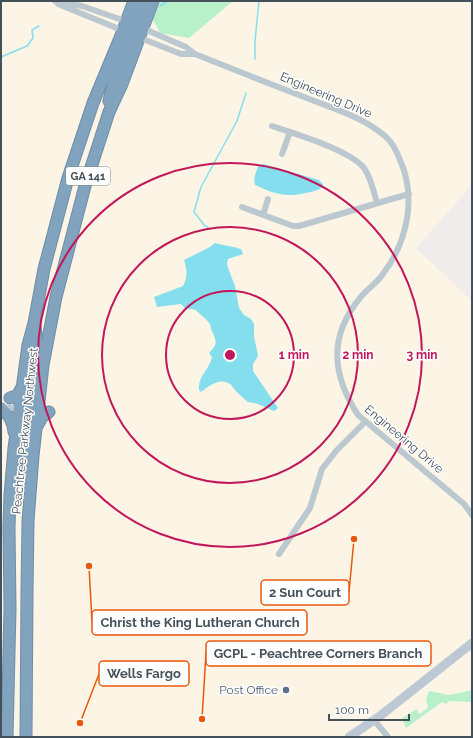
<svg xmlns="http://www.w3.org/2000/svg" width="473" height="738" font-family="Raleway,sans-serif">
  <rect width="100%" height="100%" fill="#f0ecec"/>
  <!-- commercial -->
  <path fill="#fcf4e4" d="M1,1H472V185L416,248L472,301V737H1Z"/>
  <!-- green -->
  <path fill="#b8f0ca" d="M160,1H233L189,38L160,33L152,18Z
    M472,690V702L448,701L447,704L442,702L406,728L402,718L417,709L419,714L428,708L426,699L429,691L449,695Z"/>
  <!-- water -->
  <path fill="#84deee" d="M263,164L319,180L323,184V187C317,191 311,192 305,193C284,198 273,193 255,185C253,178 256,172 259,165Z
    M215,243C224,246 233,246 241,249L243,254L228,259L227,263L228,268L235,286L239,308L244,315L251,319L254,324V336L258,356L253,364V371L278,408L274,411L258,404L248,402C244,398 239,395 236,391C233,389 233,386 230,384C220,377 209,386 201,392L199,390C197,377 210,369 212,357L209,353C217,345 217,343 213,333C211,331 211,327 210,324C207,319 200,315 196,310L185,308L181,304L157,307L154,297L183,286C188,276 187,270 184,260L210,247Z"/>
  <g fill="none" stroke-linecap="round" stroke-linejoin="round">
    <!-- stream -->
    <path stroke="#84deee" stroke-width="1.5" d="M160,6L168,1
      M1,57L27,46L33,38L32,30L39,26
      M255,59V41L259,1
      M208,227L205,226L194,212L201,187L237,121L246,93"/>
    <defs>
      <path id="highway" d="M132,32L144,1
        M109,101L115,76L134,25
        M10,398L18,395L22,387
        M1,409C10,415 13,422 14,432
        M37,426L42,417L49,412
        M26,469C24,443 28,415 32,389C35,368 39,349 35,327
        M7,737L10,609L9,528L10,495L14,448L28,345L34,323L44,269L68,178L93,103L120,38L134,1
        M26,737L27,592L28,521L33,456L43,365L56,297L85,186L109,112L122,84L153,1"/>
    </defs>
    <!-- highway casing -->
    <use href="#highway" stroke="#6d8ea9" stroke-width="13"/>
    <!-- street -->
    <path stroke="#bcc8d0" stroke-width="6" d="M55,1L82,6L128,22
      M58,4L124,31
      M142,28L186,47L195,54C230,68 265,82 299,95C328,107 363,116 386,137C393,143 397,152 400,160C417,198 407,242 383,274C377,283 367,289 360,298C328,337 332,375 358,415L464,504L472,515
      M138,37L181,54H195
      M272,126C295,134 350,150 364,168C371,178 374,192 377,203
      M282,154L290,132
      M242,207L293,226H299L409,194
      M263,215L268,199
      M1,407L21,409
      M279,554L310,508L322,469L336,451L365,422
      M374,720L388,737"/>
    <!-- secondary -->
    <path stroke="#bcc9d4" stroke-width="9" d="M349,737L380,716L472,643"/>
    <!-- highway -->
    <use href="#highway" stroke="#82a3be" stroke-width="11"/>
  </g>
  <!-- distance rings -->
  <g fill="none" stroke="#c2185b" stroke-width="2">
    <circle cx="230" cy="355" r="64"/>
    <circle cx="230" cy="355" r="128"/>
    <circle cx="230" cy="355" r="192"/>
  </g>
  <!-- markers -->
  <circle fill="#5c6f8a" stroke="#fff" stroke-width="1.5" cx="286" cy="690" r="4"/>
  <g text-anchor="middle" stroke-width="3" stroke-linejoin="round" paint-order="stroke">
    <!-- shield labels -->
    <rect fill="#fff" stroke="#7c858c" stroke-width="1" x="66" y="167" width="44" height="18" rx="3"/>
    <g font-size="11" font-weight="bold" fill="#44515a">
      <text x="88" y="180">GA 141</text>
    </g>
    <!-- street labels -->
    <g font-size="12" fill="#44515a" stroke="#fff">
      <text transform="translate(326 95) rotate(23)" y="4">Engineering Drive</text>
      <text transform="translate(25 431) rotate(-84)" y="4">Peachtree Parkway Northwest</text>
      <text transform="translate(404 439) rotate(40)" y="4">Engineering Drive</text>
    </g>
    <!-- service labels -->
    <g font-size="12" fill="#4e5e75" stroke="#fff" text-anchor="end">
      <text x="278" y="694">Post Office</text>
    </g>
  </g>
  <circle cx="230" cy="355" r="6" fill="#c2185b" stroke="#fff" stroke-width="2"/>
  <g font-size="12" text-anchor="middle" font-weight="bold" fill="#c2185b" stroke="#fff" stroke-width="3" stroke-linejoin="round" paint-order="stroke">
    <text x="294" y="359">1 min</text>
    <text x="358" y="359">2 min</text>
    <text x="422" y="359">3 min</text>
  </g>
  <!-- callouts -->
  <path fill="none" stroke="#e8590c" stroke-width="1.5" d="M354 539L349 592M89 566L92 622M202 719L206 653M80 723L99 674"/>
  <g fill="#e8590c" stroke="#fff" stroke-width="1.5">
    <circle cx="354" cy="539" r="4"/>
    <circle cx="89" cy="566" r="4"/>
    <circle cx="202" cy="719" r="4"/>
    <circle cx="80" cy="723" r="4"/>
  </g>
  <g fill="#fff" stroke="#e8590c" stroke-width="1.5">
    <rect x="261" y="580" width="88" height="25" rx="4"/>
    <rect x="92" y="610" width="215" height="25" rx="4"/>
    <rect x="206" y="641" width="225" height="25" rx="4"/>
    <rect x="99" y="661" width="90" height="25" rx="4"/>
  </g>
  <g font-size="13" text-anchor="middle" font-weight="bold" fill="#44515a">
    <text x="305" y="597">2 Sun Court</text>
    <text x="200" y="627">Christ the King Lutheran Church</text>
    <text x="318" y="658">GCPL - Peachtree Corners Branch</text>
    <text x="144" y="678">Wells Fargo</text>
  </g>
  <!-- border -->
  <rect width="473" height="738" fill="none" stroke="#44515a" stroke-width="4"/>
  <!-- scale -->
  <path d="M329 714v6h80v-6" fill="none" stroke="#44515a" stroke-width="2"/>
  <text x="335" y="714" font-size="12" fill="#44515a" stroke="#ffffff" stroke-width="3" paint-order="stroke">100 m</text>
</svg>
